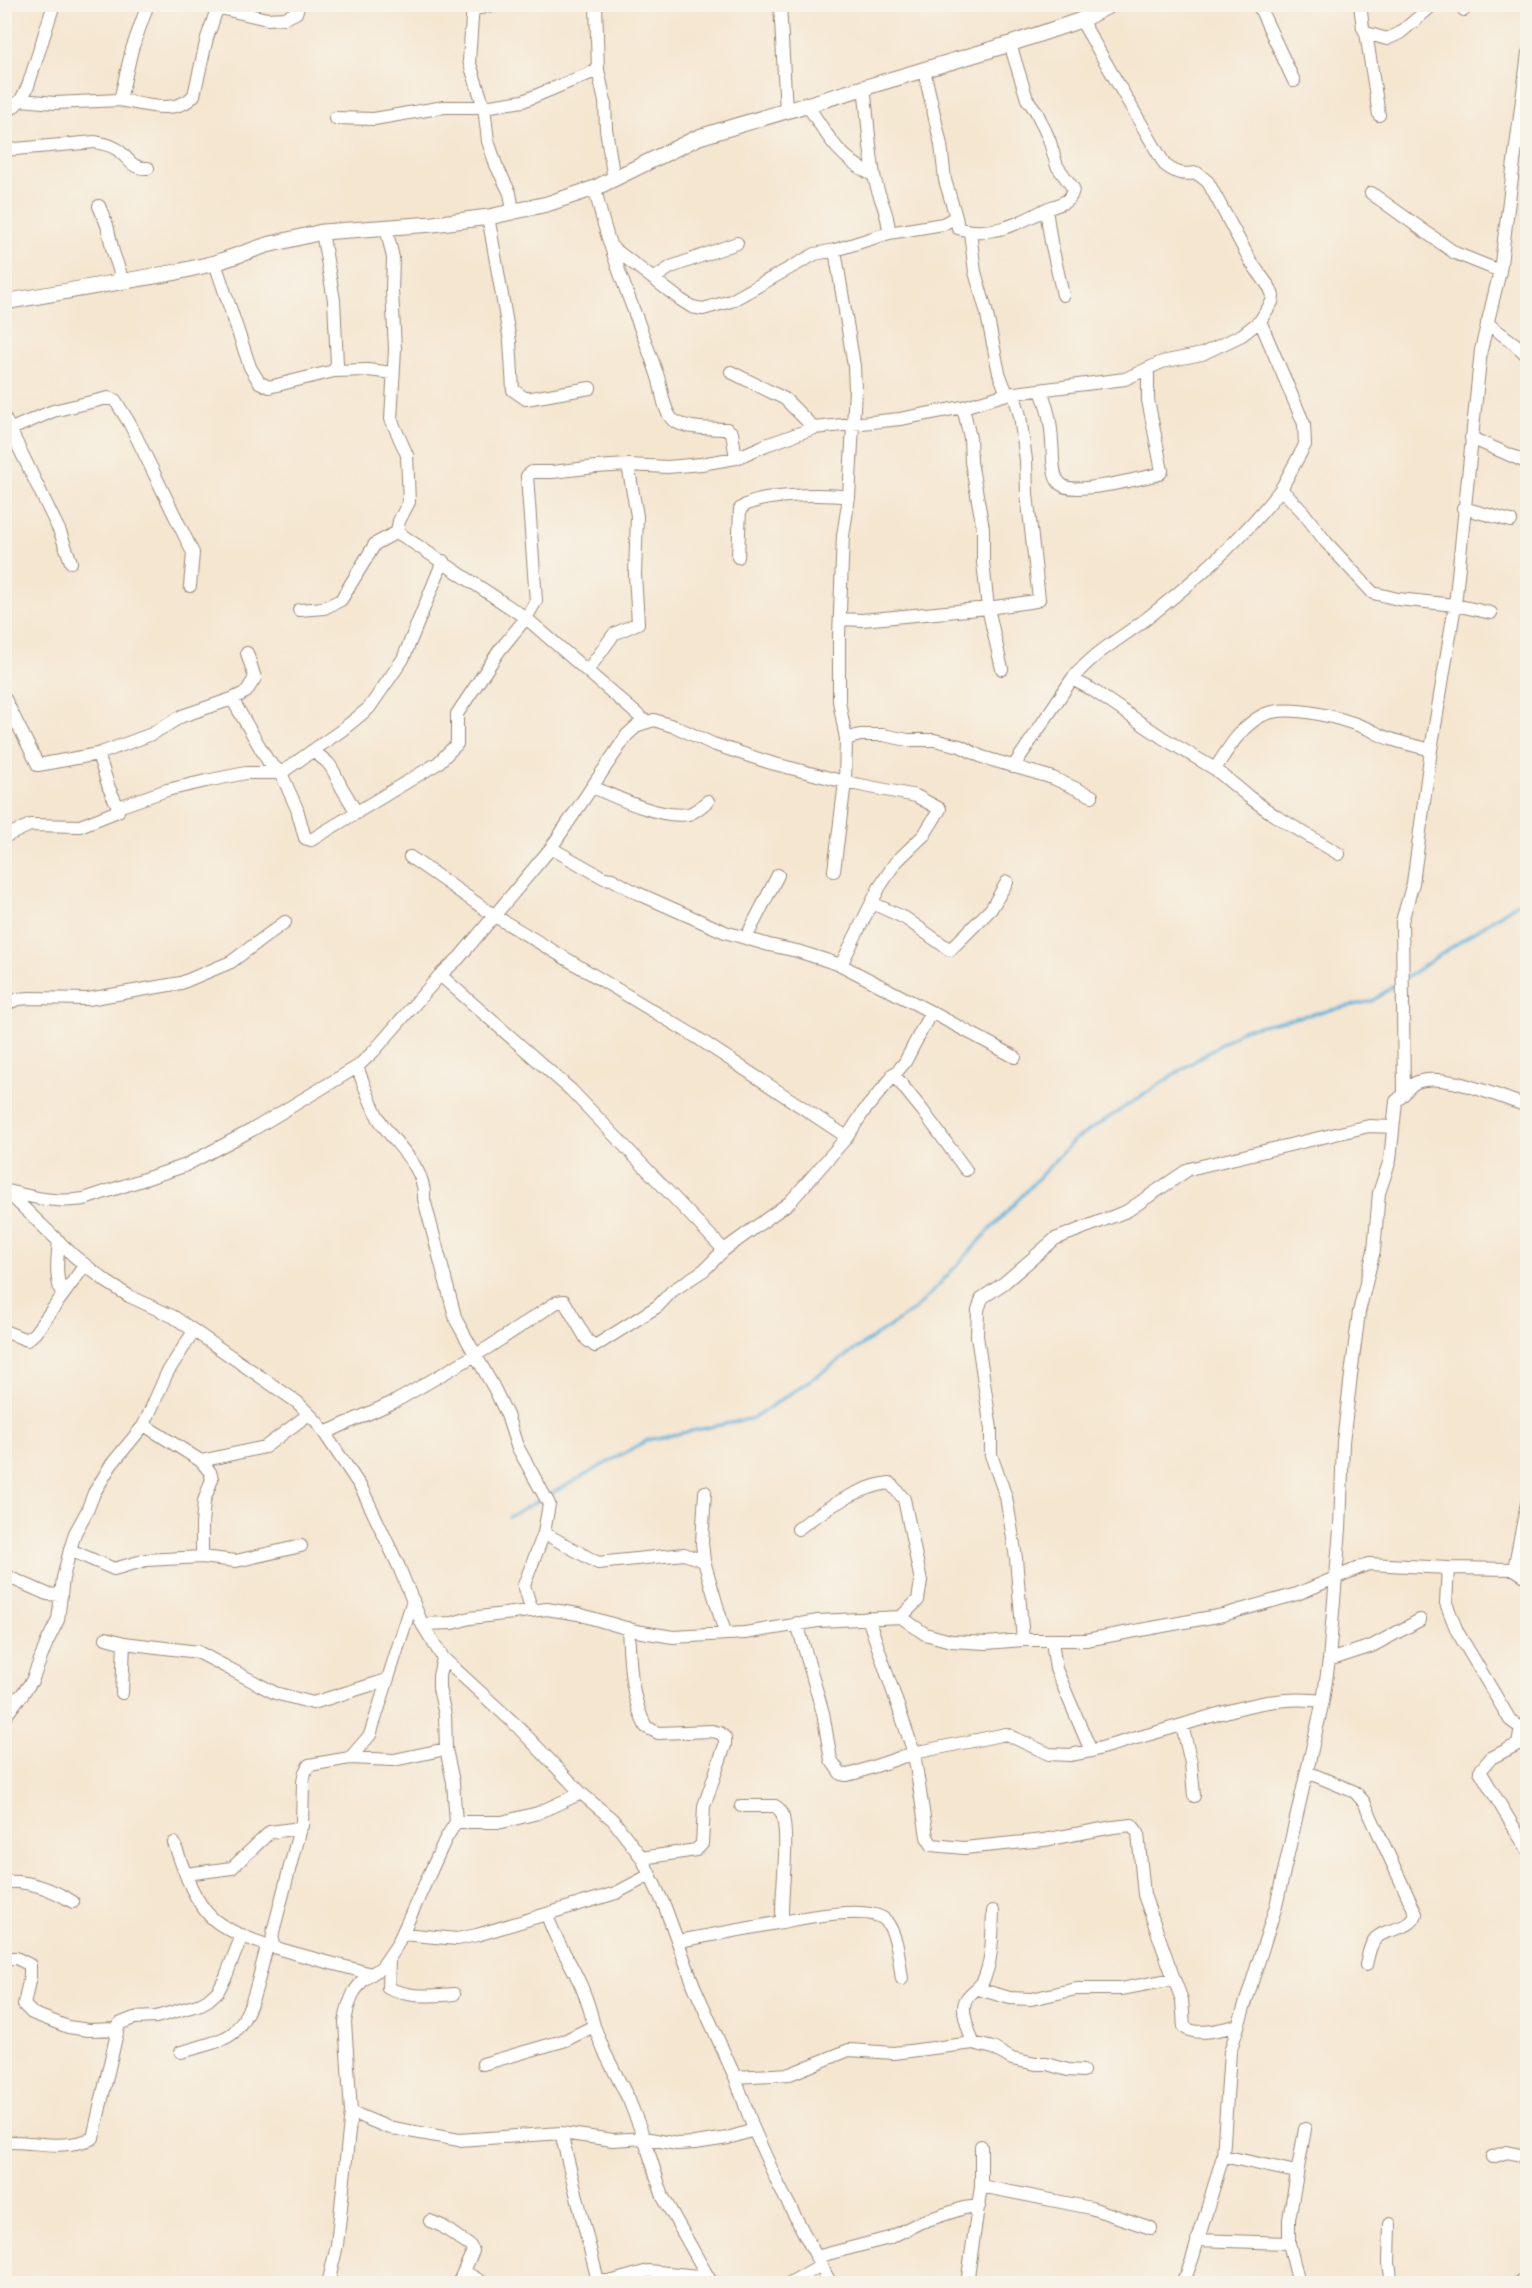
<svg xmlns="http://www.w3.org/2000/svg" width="1532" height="2288" font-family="Kalam,sans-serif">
  <rect width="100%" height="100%" fill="#f7f3e8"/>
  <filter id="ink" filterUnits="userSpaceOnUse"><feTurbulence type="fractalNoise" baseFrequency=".0167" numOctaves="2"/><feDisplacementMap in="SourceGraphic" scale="12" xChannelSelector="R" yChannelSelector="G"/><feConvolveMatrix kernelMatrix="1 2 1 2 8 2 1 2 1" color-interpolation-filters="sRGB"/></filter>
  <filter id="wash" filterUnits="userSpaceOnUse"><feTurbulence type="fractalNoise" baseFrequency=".008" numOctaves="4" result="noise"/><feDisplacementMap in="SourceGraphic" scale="24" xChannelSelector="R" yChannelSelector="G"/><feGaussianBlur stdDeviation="1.35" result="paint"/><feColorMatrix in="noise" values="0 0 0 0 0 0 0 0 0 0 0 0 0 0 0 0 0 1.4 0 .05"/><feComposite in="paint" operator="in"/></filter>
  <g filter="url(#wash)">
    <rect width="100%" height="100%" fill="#f5e6d0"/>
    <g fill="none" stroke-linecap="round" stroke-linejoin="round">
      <!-- stream -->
      <path stroke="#62b3dd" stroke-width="3" d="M1407,977L1528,896
        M547,1496L648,1440L754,1418L917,1308L1073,1141L1244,1029L1372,1001L1399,982
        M509,1517L541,1499"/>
    </g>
  </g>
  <g filter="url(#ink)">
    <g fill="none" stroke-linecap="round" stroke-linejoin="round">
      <defs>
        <path id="minor" d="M203,4L267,19L285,18L296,13L299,4
          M473,4L469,61L484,107L488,141L496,165L510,193L513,211
          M596,4L598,70
          M780,4L786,110
          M1258,4L1294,81
          M1360,4L1363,28L1366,33L1387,39L1400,33L1434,4
          M1462,4L1464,10
          M474,9L503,4
          M1081,20L1165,165C1177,174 1183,175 1197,173L1208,182L1251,262L1270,288L1273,296L1272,302L1260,321
          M1366,33L1379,115
          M1010,44L1027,99L1036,111L1049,139L1057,166L1073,188C1072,203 1059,204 1046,209L1051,242L1063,295
          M924,70L941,145L945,180L956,217
          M864,87C868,118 869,150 875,180C879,198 889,214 889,233
          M21,100L55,103L120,100L132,49L148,4
          M120,100C143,104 177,116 194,95L207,38L217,9
          M808,106C829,139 839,157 874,176
          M4,115L21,100L28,86L54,4
          M335,118L374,119L444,107H484L523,101L598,70L605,102L606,129L614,180
          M4,150L95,142C104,144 113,145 119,151C130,160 132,169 148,168
          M595,188C608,253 637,314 658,377C662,389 663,411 673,420C687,430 711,428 727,429L732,433L736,458
          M1371,193L1455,253L1500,271
          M99,206L107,225L113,252L120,272L118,282
          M488,216L510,341L513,390L526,399L590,388
          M386,227L393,258L392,290L395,349L391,419L407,455L409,502L399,521L397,532L526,618L646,722
          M970,232L975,272L986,310L999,373L1007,394
          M613,248L681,300L692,307L703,309L731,301L815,254L835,250
          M215,263L250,367L259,382L269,387L334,371L337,364L334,300L322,232
          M653,279L671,267L737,243
          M1487,323L1515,344L1528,356
          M334,371L368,370L393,373
          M731,372L785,399L814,428
          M1041,391C1051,414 1052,435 1053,460C1054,469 1054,480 1062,485C1074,495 1142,478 1159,474L1162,471L1148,400V369
          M4,417L60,532L71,562
          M9,430L53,411L108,398L115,400L130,424L193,553L190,586
          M1471,438L1528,463
          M1463,508L1511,521
          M738,557L740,509C756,493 826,494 849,497
          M299,610L324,608L341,600L375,544L397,532
          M840,619L862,620L988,608L983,562V528L971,462L970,438L963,407
          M1002,669L988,608L1036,601L1039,599L1027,494L1026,460L1020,416L1014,394
          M588,670L614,634L638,623L635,575L637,516L628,465
          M4,697L38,765L98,754
          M232,699L268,761L281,773L297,809L305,838L311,840L438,763L457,744V714L499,651L526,618L536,601L527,476L532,472H552L596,467L628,465L668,467L701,464L736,458L766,445L814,428L900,419L963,407L1007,394L1125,379L1162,362L1202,354L1242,335L1260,321L1304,424L1305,445L1281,489
          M846,739L860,735H883L908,740H934L960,746L982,757L1053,778L1092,796
          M312,751C333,764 331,767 342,788C347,796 352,805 357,813
          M1013,767L1072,679
          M1215,769C1228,749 1241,726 1263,715C1289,703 1341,718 1366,728C1374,731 1382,737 1391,739C1404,744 1418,746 1431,750
          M593,787C617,798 662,819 688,814C695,813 702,805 708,801
          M118,807L167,790L206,781L246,773H281L342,730L369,708L403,659L443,561
          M4,837L30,825L80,826L118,811V807L109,788L98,754L152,734L182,716L232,699L246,692L255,678L247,653
          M1339,854L1274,815L1249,797L1215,769L1163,738L1091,689L1072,679C1096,650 1121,639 1150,616C1198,578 1243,538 1281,489L1303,512L1326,542L1373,593L1398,599L1455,605L1491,613
          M410,857L495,916L693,1035L847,1137
          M834,871L845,782L846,739L839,701V636L843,536L849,497L855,390L854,366L835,250L889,233L943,224L956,217L958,228C990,238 1019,224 1046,209
          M872,903L905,918L950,950L991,909L1007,882
          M746,938L778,875
          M440,975L571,1090L724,1250L790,1202L847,1137L864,1111L905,1062L931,1012L841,965L797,951L769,945L725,932L635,892L612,879L604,878L551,848
          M4,1005L18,999L30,998L88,999L181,983L231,962L285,922
          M931,1012L1015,1057
          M357,1067C364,1084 370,1103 379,1119C395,1146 426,1166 424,1199L456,1320L494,1388L507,1415L517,1446L549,1504L544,1533L524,1585L532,1611
          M893,1074L923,1111L966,1170
          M1404,1094L1402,921L1413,883L1431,750L1455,605L1481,350L1500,271L1528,53
          M4,1189L74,1256L107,1282L129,1296L174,1317L297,1402L317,1422L362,1489L399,1567L422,1624L443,1658L517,1726L581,1793L613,1820L642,1858L665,1907L694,1986L735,2077L754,2130L779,2186L831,2284
          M8,1191C33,1198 58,1203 84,1199L184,1166L252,1130L357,1067L374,1051L440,975L459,958L551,848L627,735L638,725L654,720L676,727L713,744L771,763L845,782L916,796L940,809L924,835L895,863L879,888L841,965
          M59,1241C57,1260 55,1277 62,1295
          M4,1331L27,1340L35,1333L85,1265
          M144,1425L201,1461L265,1447L309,1414
          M325,1433L396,1401L489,1347L557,1302L564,1301L587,1340L595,1346L658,1306L672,1291L704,1270L724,1250
          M201,1461L210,1472L212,1479L204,1501L202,1524V1557
          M798,1529C821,1511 860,1486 890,1483L904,1499L921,1581L918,1600L901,1617
          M544,1533L598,1563L684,1554L704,1561L725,1633
          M70,1550L114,1569L146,1560L202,1557L236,1561L301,1546
          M704,1561L702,1543L705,1492
          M1448,1568L1446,1603L1457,1631L1510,1720L1521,1728H1528
          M1514,1569L1527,1503
          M4,1575L47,1594L60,1595
          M868,1618L914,1753L927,1837L932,1845L964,1848L1044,1840L1113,1827L1132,1825L1138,1833L1144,1895L1174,1979
          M797,1623L823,1713L831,1760L841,1774L847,1775L855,1773L914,1753L1006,1734L1049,1754L1070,1755L1091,1751
          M422,1624L453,1623L470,1618L547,1609L578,1614L636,1631L673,1637L745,1633L818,1621L901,1617L925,1634L951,1641L986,1643L1023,1640H1086L1223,1615L1297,1594L1368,1564L1448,1568L1514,1569L1528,1578
          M628,1628C630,1663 630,1696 646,1727L658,1733L712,1731L720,1733L725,1738V1745L704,1806L702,1844L696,1850L642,1858
          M106,1638L124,1643L198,1652L275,1693L313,1703L387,1680
          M1023,1640L1016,1558L1011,1526L1006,1497L991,1455V1429L977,1336L978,1310L982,1298L1004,1283L1055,1239L1127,1211L1189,1169L1369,1126L1393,1127
          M1052,1641L1056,1669L1091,1751L1182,1725L1191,1763L1194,1796
          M1329,1660L1372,1646L1420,1620
          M122,1693L124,1643
          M4,1697L11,1700L22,1696
          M4,1718L32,1681L47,1642L58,1620L63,1578L70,1550L75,1533L87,1511L94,1493L111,1465L144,1425L167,1373L194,1331
          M1182,1725C1228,1711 1275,1694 1323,1701
          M1521,1728L1518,1744L1491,1758L1480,1771L1528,1851
          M350,1758L394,1760L446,1749
          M1307,1772L1355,1792L1364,1802L1416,1914C1411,1931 1387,1927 1376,1938C1370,1944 1368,1956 1366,1965
          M456,1822H502L538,1813L581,1793
          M174,1843C183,1867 192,1898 211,1917C240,1945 330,1961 371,1974
          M186,1874L232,1868L270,1832L300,1828
          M4,1882C29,1880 52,1889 73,1902
          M782,1922C802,1918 872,1904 886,1921C898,1936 899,1960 902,1979
          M403,1934L457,1939L477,1935L616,1893L650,1875
          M679,1941L782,1922C781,1889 789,1847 783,1817C782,1812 780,1809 775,1806H741
          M272,1946L273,1932L300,1828L302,1826L303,1782L305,1772L309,1765L350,1758L370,1735L413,1600
          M4,1958H16L30,1965V1976L24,2005L32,2013L68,2027L89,2030L118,2029
          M389,1959L388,1988C410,1998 430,1996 454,1994
          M978,1989L1010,1998L1031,1999L1076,1989H1121L1174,1979L1182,2000L1184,2027C1197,2037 1221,2029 1237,2026
          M594,2026L604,2051L629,2100L644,2138L663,2197L708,2277
          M973,2043C970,2033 963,2018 964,2007C965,1994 977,1991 983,1981C993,1960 992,1934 993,1911
          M181,2052C195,2048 224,2042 234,2032C255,2010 259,1972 268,1944
          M483,2064L566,2040L594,2026C590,2008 584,1990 575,1973C565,1953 553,1936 547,1914
          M735,2077L790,2074L849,2050L894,2053L973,2043L993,2048L1012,2059L1036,2064H1047L1068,2070L1083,2071
          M351,2112L387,2127L459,2140L561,2133L613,2140L644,2138L677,2144L695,2143L728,2138L754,2130
          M561,2133L598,2281
          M4,2142C37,2141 62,2151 93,2138L119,2024L134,2018L156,2017L201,2004L208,2000L218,1991L226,1976L242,1935
          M1223,2156L1296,2172
          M1492,2157L1507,2152L1520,2155L1528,2163
          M981,2186L1091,2208L1151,2228
          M430,2221L442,2226L470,2246L473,2251L458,2284
          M1390,2224L1389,2263L1392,2284
          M1197,2240L1289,2243
          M816,2257L889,2238L921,2222L964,2208L979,2206
          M465,2272L485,2284
          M328,2284L337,2245L351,2112L345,2022L348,2007L354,1992L363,1980L382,1967L397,1945L445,1840L456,1822L453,1782L446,1749L445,1715L439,1688V1676L443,1658
          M590,2284L598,2281H613L648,2271L708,2277L712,2283
          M788,2284L821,2265
          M967,2284L981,2186V2146
          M1180,2284L1186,2276L1192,2260L1223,2156L1230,2052L1276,1906L1323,1701L1329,1660L1340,1529L1343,1442L1352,1367L1359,1312L1374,1250L1379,1193L1390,1160L1396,1101C1404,1096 1407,1087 1415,1083C1441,1070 1500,1098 1528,1106
          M1299,2284L1289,2243V2219L1305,2129
          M1516,2284L1528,2280"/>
        <path id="tertiary" d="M4,302L177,272L215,263L267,245L322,232L433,224L489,217L547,204L595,188L699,137L1010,44L1081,20L1112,4"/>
      </defs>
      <!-- minor casing -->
      <use href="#minor" stroke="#988877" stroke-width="14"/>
      <!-- tertiary casing -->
      <use href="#tertiary" stroke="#988877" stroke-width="17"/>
      <!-- minor -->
      <use href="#minor" stroke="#fff" stroke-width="12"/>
      <!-- tertiary -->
      <use href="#tertiary" stroke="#fff" stroke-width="15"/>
    </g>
  </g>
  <!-- margin -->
  <rect width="1532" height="2288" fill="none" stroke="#f7f3e8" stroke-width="24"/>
</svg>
